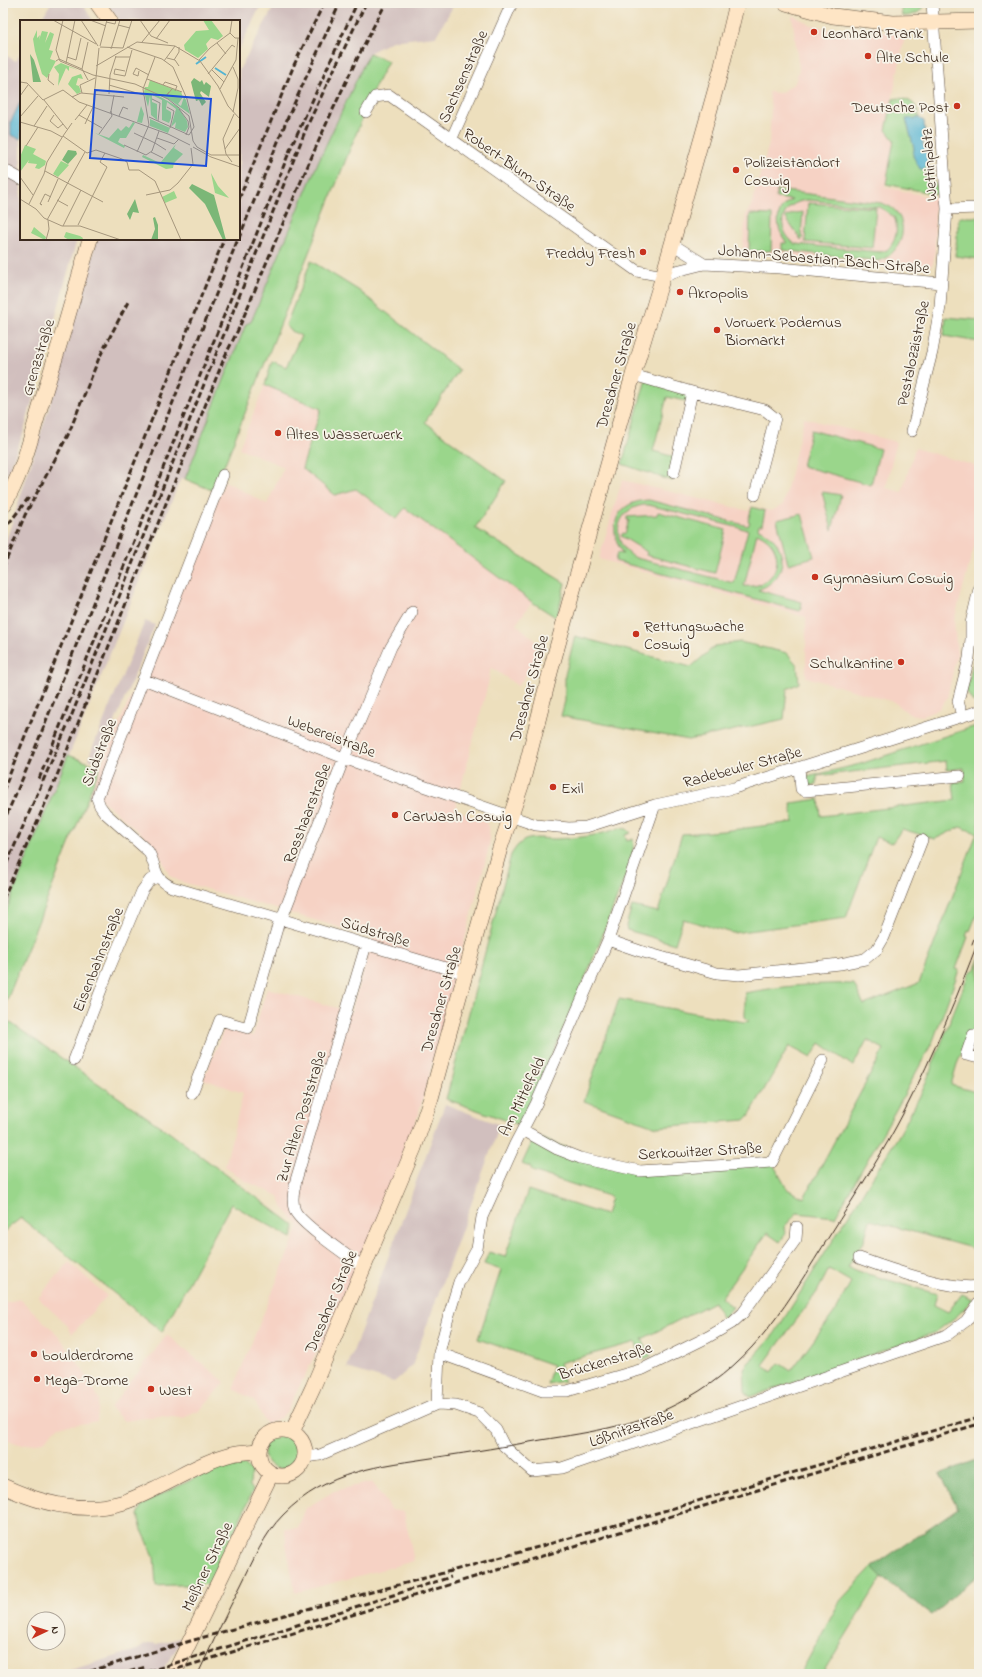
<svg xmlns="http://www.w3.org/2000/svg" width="982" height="1677" font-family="'Indie Flower',sans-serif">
  <rect width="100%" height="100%" fill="#f7f3e8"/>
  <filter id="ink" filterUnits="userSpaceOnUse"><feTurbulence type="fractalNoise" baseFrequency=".025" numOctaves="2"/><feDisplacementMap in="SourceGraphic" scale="8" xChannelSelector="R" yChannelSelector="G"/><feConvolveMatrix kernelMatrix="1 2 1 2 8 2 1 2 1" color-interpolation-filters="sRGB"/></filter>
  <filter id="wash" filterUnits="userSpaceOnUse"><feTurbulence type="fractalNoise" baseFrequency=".012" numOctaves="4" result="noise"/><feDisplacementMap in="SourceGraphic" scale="16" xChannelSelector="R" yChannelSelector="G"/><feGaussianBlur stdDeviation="0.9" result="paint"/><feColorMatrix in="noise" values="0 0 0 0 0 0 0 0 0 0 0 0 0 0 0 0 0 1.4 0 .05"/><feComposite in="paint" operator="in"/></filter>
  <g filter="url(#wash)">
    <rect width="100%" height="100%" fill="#eddfbd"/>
    <!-- built -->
    <path fill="#f6d2c4" d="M792,15L812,25L839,32L868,33L906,31L886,130L894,140L885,187L935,198V252L933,264L927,269L742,253L746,214L750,209L769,144L771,111L769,92L780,93L795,83L799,69Z
      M265,385L321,409L302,468L335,495L356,489L395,519L405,508L532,602L516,624L534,639L537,645L538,658L518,686L491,667L488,684L455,809L487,823L489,829L490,839L488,851L424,1095L410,1141L323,1354L317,1351L287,1411L280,1418L266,1424L254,1400L233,1389L299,1226L282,1207L279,1196L243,1180L225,1166L243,1093L203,1079L224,1029L253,1036L267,988L351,1012L373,937L179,881L170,876L155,846L90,790L225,481L267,504L284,467L239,448Z
      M804,418L896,442L886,488L902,492L915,448L979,467V529L954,621L957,654L947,698L939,709L923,716L909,714L894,702L806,677V617L599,559L622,480L749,511L750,506L771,511L783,505Z
      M69,1262L107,1296L72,1334L68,1326L38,1298Z
      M20,1299L59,1336L82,1369L99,1399L97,1421L81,1424L59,1426L43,1442L23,1445L3,1439V1303Z
      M167,1335L225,1382L199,1411L183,1418L159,1416L124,1421L110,1408Z
      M372,1482L392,1510L404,1512L414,1561L295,1593L286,1544L285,1528H298L306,1508L334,1491Z"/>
    <!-- industrial -->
    <path fill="#d1bfbe" d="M51,3H82L93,21H40Z
      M107,3H262L239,49V21H120Z
      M276,3H455L436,36L392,41L369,53L319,160L251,323L246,324L185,479L181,478L3,919V550L55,389L97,239H239V70Z
      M21,53V239H77L24,431L3,485V54L16,61Z
      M145,621L155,625L98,763L88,759Z
      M445,1104L500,1125L412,1366L394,1382L347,1368Z
      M184,1637L160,1674H50L55,1672H64L140,1649L144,1645L152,1643L156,1644Z"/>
    <!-- green -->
    <path fill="#9ad68b" stroke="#6a8054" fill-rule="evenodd" d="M910,3H925C920,14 913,16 902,16L901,8L903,4Z
      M369,53L388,61L362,112L364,114L214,491L185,479L246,324L251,322L319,160Z
      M899,98C911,100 918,104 919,118L906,119L914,148L913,156L924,169L928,164C930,182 935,183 946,196L886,184L894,140L886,130L893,99Z
      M777,190L881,203C886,205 893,207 897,213C910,230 898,256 878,261L782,250V243H787C776,230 773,208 792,200L776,198ZM807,200L880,207L894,217C899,228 896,242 887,250L881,252L795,244C774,228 781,203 807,200Z
      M808,203L876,208L872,248L805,242Z
      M803,212L801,235L803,238L801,240L785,217L795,213Z
      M750,214L772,215L771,251H749Z
      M959,217H979V259L955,256Z
      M311,261L358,290L459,370L425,422L506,481L475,528L565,583L557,618L532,602L405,508L396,519L356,489L335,495L302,468L321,409L265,385L272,361L286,367L301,336L290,330L286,325Z
      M946,317L979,320V342L944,336Z
      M646,379L692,392L690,402L667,397L653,451L678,458L672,481L622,464Z
      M811,430L880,449L871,485L802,466Z
      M822,492L841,495L832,530Z
      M649,500L748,526L750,522L748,521L752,507L765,511L762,525H759L758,529C782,537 792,568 769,584C766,587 761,588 758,590L802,602L800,611L615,561L617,553L623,554C606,528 616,501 649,500ZM643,505H649L748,530L734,583L636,558C610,545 613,510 643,505ZM757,533C790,547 779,590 744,586Z
      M658,512L726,530L715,573L646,555L647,552L621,536L623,533L625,534L629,520H627V517L657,515Z
      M802,514L814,557L788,564L777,520Z
      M575,636L691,667L715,646L740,642L787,653L797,665L799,683L787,689L784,719L689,740L561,716L565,701V675Z
      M979,646V700L973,702L966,691L976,652Z
      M979,725V909L970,931L968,930L966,936L968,937L956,969L959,970L933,1041L898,1106L835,1217L797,1213L784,1227L785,1234L780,1242L767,1233L721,1298L733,1307L723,1319L714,1302L642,1339L651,1356L641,1360L636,1342L559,1363L564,1381L547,1384L553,1365L478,1339L501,1270L484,1264L489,1252L505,1257L528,1190L606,1215L611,1197L532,1171L530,1167L522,1164L535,1136L625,1169L772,1162L787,1189L804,1198L884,1049L867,1040L853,1066L820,1043L811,1058L789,1046L749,1116L745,1120L657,1127L584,1101L619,999L744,1022L749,1021L745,1017V993C782,986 817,983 854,984L864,1005L919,983L977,833L960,827L935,839L902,829L892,843L876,837L846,918L733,933L683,919L675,944L627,930L626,926L632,906L658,912L682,834L723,831L793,822L791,803L819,799L821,816L955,800L953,783L965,782L964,768L947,770L946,761L817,776V785L804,786L803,778L860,764Z
      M68,755L100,767L3,1010V919Z
      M619,828L627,829L631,833L625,835L627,841L633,839C636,856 622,884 616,900C587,977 555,1051 519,1125L446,1099L511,855C515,848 521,840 529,839C537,837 547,839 555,839C577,838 599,836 619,828Z
      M979,958V1022L976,1021L957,1064L951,1085L979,1093V1250L870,1220L864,1241L848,1267L857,1271L937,1294L934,1305L948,1312L962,1294L973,1299L958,1315L936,1332L750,1397L745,1391L744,1368L775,1333L899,1135L922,1092L969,973L975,969ZM829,1269L851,1282L834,1313L791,1371L779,1363L772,1372L763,1365L817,1292Z
      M5,1019L170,1133L295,1226L292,1238L231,1204L162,1332L21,1218L3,1232V1022Z
      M264 1452a17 17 0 1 1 34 0a17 17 0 1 1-34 0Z
      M226,1463L244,1464L251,1470L250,1486L253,1490L211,1584C193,1586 175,1584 156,1586L154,1556L142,1530L138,1515L142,1506L152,1499Z
      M872,1567L882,1577L822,1674H800L840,1601Z"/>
    <!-- forest -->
    <path fill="#7bb777" stroke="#5b704a" d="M979,1459V1574L932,1615L882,1577L872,1567L958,1508L940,1474Z"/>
    <!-- water -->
    <path fill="#54b4d2" stroke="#486f78" d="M21,101V139L11,135V121Z
      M919,118L924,121L925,135L923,140V145L927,150L928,164L924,169H920L913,156L914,148L906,119Z"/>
  </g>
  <g filter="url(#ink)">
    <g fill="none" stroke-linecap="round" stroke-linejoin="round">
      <defs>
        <path id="street" d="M366,112L375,97L389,95L637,271L663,276L676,271L704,264L672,244
          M451,140L512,3
          M3,169L21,179
          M947,209L979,208
          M704,264L780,268L941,283
          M633,375L692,392L765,410L775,418L755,495
          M912,431L932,352L940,307L947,209L932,3
          M674,472L692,392
          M223,475L97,798L100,806L105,813L148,851C158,867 151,877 172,887L466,974
          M143,679L344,758L420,785L536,825L569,828L586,827L655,805L734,788L979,711
          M962,716L958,701L969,658L971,639V623L979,589
          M799,768L801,789L805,791L960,776
          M282,918L344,758L391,647L412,612
          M608,940L640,951L717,973L739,975L840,964L865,959L877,949L884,937L922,840
          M979,1036L973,1035L966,1055L979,1058
          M74,1060L109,969L142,891L150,880L158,877
          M192,1093L220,1020L248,1028L280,918
          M523,1130L557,1149L580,1158L640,1171L772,1162L823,1060
          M859,1258C886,1268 952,1291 979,1286
          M363,1267C348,1256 302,1225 295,1211C291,1201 294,1190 296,1180L366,945
          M439,1353L543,1391H567L643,1369L708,1337L732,1323L743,1313L796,1239L797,1227
          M437,1404L439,1353L448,1318L459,1282L477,1249L482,1217L515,1144L536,1104L608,940L655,805
          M305,1457L320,1455L437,1404L456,1405L479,1413L496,1430L504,1446L532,1471L562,1468L947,1335L966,1321L979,1303"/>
        <path id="secondary" d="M97,3L110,21
          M786,3L833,16L893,23L979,21
          M3,506C23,474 31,436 42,401C59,347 75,293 90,239
          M259 1453a23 23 0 1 1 46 0a23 23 0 1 1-46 0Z
          M292,1432L313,1387L414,1148L431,1098L500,848L522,783L551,669L633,375L663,276L721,70L737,3
          M3,1486C39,1503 81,1514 121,1503C132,1500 144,1494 154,1489C180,1477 204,1461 232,1454C240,1452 250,1452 259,1451
          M174,1674L271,1474"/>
      </defs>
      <!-- street casing -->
      <use href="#street" stroke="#564536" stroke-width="12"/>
      <!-- secondary casing -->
      <use href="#secondary" stroke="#564536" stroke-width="16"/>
      <!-- street -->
      <use href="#street" stroke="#fff" stroke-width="11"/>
      <!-- secondary -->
      <use href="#secondary" stroke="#fee5c5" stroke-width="15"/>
      <!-- tram -->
      <path stroke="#3b2a1e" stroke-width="1" d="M972,944L979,925
        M198,1674C212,1644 226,1614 241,1585C253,1561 264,1534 283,1515C327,1470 379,1466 438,1457C472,1452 507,1446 541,1440C592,1432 641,1425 686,1399C758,1359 788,1301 830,1235C856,1194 883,1153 905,1110C934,1054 957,997 979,939"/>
      <!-- rail -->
      <path stroke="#3b2a1e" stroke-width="3" stroke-dasharray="6 3" stroke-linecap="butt" d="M239,199L294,65L324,3
        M239,238L288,117L340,3
        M3,531L30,496
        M3,568L25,515L68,435L99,358L129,300
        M39,779L292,145L357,3
        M3,791L224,239
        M3,823L28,766L238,239
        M3,872L71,717L308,124L366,3
        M3,899L52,788L225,356L238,330C285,220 329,108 386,3
        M82,1674C220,1629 362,1596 502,1557C662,1513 820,1464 979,1417
        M121,1674L146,1667
        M140,1674L451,1577
        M161,1674L704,1506L979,1424"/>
    </g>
  </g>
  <!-- markers -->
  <g fill="#c8321e" stroke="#f7f3e8" stroke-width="1.5">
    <circle cx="814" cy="32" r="4"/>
    <circle cx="868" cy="56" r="4"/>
    <circle cx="957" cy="106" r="4"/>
    <circle cx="736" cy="170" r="4"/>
    <circle cx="643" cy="252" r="4"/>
    <circle cx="680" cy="292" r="4"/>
    <circle cx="717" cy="330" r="4"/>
    <circle cx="278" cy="433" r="4"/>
    <circle cx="815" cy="577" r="4"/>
    <circle cx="636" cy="634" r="4"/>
    <circle cx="901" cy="662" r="4"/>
    <circle cx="553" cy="787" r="4"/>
    <circle cx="395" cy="815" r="4"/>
    <circle cx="34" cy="1354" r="4"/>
    <circle cx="37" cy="1379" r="4"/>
    <circle cx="151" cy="1389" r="4"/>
  </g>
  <g text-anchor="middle" stroke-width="3.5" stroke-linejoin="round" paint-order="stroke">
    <!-- poi labels -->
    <g font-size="16" fill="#3b2a1e" stroke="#f7f3e8" text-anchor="start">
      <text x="822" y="38">Leonhard Frank</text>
      <text x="876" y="62">Alte Schule</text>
      <text x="949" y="112" text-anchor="end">Deutsche Post</text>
      <text x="744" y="167">Polizeistandort<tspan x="744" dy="18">Coswig</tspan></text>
      <text x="635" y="258" text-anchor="end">Freddy Fresh</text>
      <text x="688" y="298">Akropolis</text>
      <text x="725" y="327">Vorwerk Podemus<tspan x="725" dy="18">Biomarkt</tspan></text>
      <text x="286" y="439">Altes Wasserwerk</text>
      <text x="823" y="583">Gymnasium Coswig</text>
      <text x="644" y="631">Rettungswache<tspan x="644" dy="18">Coswig</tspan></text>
      <text x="893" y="668" text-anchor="end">Schulkantine</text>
      <text x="561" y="793">Exil</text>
      <text x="403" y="821">CarWash Coswig</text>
      <text x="42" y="1360">boulderdrome</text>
      <text x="45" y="1385">Mega-Drome</text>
      <text x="159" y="1395">West</text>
    </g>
    <!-- street labels -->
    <g font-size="16" fill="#3b2a1e" stroke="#f7f3e8">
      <text transform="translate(462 76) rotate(-66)" y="6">Sachsenstraße</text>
      <text transform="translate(928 165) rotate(-94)" y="6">Wettinplatz</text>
      <text transform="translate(520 169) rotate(35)" y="6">Robert-Blum-Straße</text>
      <text transform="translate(824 258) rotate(5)" y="6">Johann-Sebastian-Bach-Straße</text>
      <text transform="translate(912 353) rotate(-78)" y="6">Pestalozzistraße</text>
      <text transform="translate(37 357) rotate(-73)" y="6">Grenzstraße</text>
      <text transform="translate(615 375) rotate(-74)" y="6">Dresdner Straße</text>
      <text transform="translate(528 688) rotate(-75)" y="6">Dresdner Straße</text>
      <text transform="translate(332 735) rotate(21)" y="6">Webereistraße</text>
      <text transform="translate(98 752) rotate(-69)" y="6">Südstraße</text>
      <text transform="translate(742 766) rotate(-15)" y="6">Radebeuler Straße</text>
      <text transform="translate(306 813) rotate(-69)" y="6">Rosshaarstraße</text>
      <text transform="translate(376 931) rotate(17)" y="6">Südstraße</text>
      <text transform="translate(97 959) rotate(-68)" y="6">Eisenbahnstraße</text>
      <text transform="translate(440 999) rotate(-74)" y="6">Dresdner Straße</text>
      <text transform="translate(521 1096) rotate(-64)" y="6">Am Mittelfeld</text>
      <text transform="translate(300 1116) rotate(-73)" y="6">Zur Alten Poststraße</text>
      <text transform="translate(700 1150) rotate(-3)" y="6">Serkowitzer Straße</text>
      <text transform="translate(330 1301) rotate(-67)" y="6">Dresdner Straße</text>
      <text transform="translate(605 1360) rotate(-17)" y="6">Brückenstraße</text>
      <text transform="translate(631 1427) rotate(-19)" y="6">Lößnitzstraße</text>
      <text transform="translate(206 1566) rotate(-64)" y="6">Meißner Straße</text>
    </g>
  </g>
  <!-- overview -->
  <g transform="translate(20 20)">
    <rect width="220" height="220" fill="#eddfbd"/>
    <path d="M183,0H191L203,16L198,20L191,18L186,24L188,29L178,38L165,30L164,25L176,11L189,10ZM17,10V18L20,15L19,20L22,11L28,12L25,23L30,12L34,14L29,30L33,31L30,39L36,41L27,58L22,54L15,31L13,19ZM41,43L58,50L49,47V51L46,48L38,66L39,54L34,47ZM61,54L63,59L58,58L56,65L59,66L61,72L57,74L48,64L52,57ZM130,60L161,72L163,77L158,84L161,86L164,77L166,80L170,94L150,80L132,72L158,87L167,101L168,107L165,112L155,108L156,102L151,107L156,89L147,82L146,89L151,92V98L149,103L142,100V80L132,75V82L137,84V100L131,95L130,76L128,87L124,72L125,67H128ZM121,86L124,94L122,103L117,102ZM130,99L150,108L148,113L130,106ZM113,102L115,103L106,118H100L98,122L105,126L104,128L75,113L89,118L98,108L101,111L106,106L109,108ZM156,124L154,128L163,134L154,143L153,148L146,149L122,137L123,135L140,143ZM5,125L16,129L13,134L26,141L25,145L19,149L15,148L17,144L8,143L9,140L0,152V137ZM41,141L49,145L38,157L33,154ZM191,153L198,166L209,178L195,173ZM154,171L157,178L145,183L142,177ZM14,207L26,217L25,220L11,213ZM46,212L60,216L63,218L62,220H49L44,217Z" fill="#9ad68b"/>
    <path d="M10,34L14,40L21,62H13ZM174,58L180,62L182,60L184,65L186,62L191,66L189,77L181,71L180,73L186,82L182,86L179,80L176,81L173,70L171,62ZM48,130L56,131L57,134L48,144L42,140ZM172,164L194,175L206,220H203L185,184L169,168ZM115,179L119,193L113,192L110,200L107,194ZM135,197L138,205V220H131L135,209L133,198Z" fill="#7bb777"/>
    <path fill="none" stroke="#54b4d2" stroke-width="2" d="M176,44L186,37M195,48L206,55"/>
    <path fill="none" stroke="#a6977d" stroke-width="1" d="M33,0L76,24M43,0L36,30L40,41L73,55L115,64L148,79L169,96L173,121L177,127L191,135H220M61,0L78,26M70,0L86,6M120,0L131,16L148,23M86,2L95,4L96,0M98,5L110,8M210,13L212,0M210,13L215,18H220M136,19L150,0M122,22L140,0M197,23L206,34M80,26L87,0M80,27L103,28M107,27L142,39L153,47L167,79L174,107L169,115M103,28L112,0M91,29L100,0M47,37L56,40L61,18M95,37H110M147,38L155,40L159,46M154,40L159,32V27M179,40L190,28L210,13M36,41L39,39L62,49L68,60M144,41L155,26M46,43L55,0M76,46L117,22L155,26L180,41L198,66L208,86L220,99M62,49L68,22M192,50L204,62M105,51L95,49L94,54L105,56L112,30M119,51L118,56L113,54L116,48L129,55M29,54L28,60L34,65M188,54L212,25L215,27M127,59L162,72M0,62L7,63L23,80L43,70L59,82L148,114L170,125M89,65L124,75M143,65L145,62L157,66L155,71M200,69L216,40L218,18M149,72L146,76L152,69M62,73L60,65L75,58M89,74L90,55L96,36M0,76L8,65M52,77L61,73L104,77M132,79L140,83L138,101M24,80L47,109M73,87L79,28M147,87L154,91L150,108M159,89L168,101L169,107L166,115M91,91L94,75M213,92L218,68V59L213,47M34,95L30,101L38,108L43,104M59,95L82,108M99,96L103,87L108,89M0,97L18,76M129,97L169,115M55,100L67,85M0,102L31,111L42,117M65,104L73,87M14,106L27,86M114,113L135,123M79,114L92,96L91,91L90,93M43,116L67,133L76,130L102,139L107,142L109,150H119L135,161L161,220M43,116L52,103M137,118L154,124L159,119M135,123L146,130M104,125L126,135L132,131L139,111M6,126L18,107M173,127L191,137L220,147M205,129L220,108M117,132L129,105L123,69L135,37M131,132L143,138M212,142L206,134L203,119L214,94M25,151L83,182M0,157L13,175M126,175L150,170L158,163L173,144L171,128M0,179L16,189L24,198L42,206H60L101,220M37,180L48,186M28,182L38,159M20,183L22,185L20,184L25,174L31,177M9,184L24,154L27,142L43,116M27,200L65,132M58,205L87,147L80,142L85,133M43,206L61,170M26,220L29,209L28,200"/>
    <path fill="#1d4ed8" fill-opacity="0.15" stroke="#1d4ed8" stroke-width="2" d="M75,70L191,79L186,146L70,138Z"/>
    <rect width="220" height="220" fill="none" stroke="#3b2a1e" stroke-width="2"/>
  </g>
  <!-- margin -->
  <rect width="982" height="1677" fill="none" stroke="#f7f3e8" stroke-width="16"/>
  <!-- north arrow -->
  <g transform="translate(46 1631) rotate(86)"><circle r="19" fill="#f7f3e8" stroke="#aca397"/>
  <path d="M0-3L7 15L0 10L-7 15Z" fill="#c8321e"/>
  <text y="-6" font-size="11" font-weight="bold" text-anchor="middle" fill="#3b2a1e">N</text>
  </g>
</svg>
